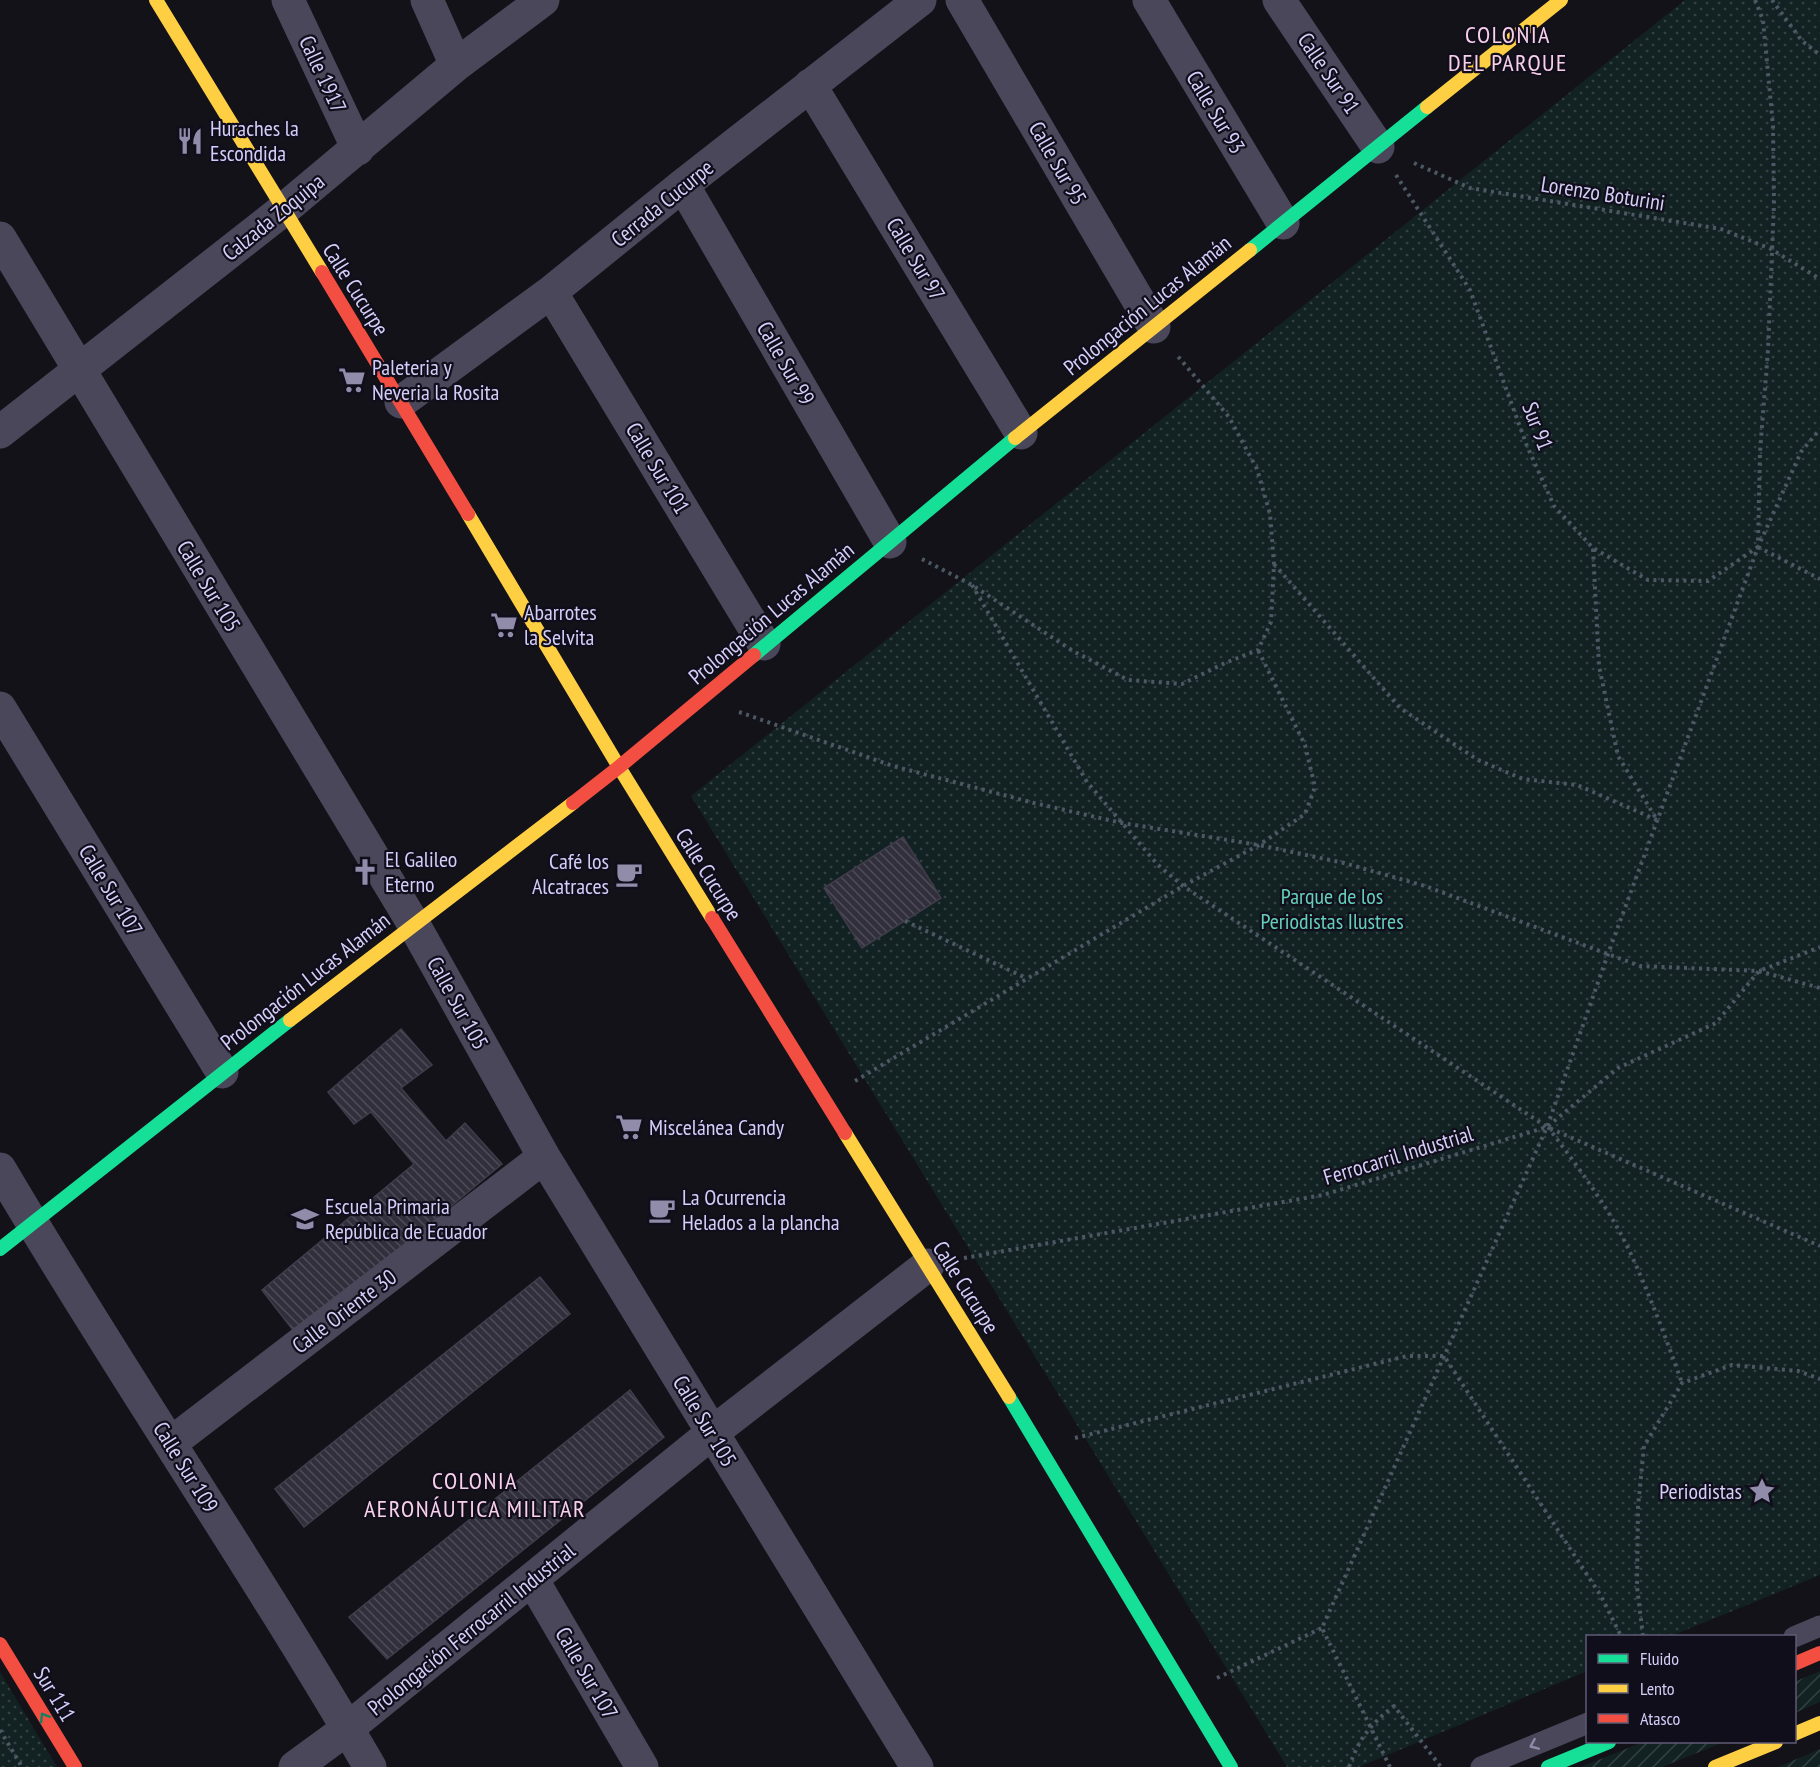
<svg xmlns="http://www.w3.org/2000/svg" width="1820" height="1767" font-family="'PT Sans Narrow',sans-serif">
  <defs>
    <pattern id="grass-dots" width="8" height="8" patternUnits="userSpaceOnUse" patternTransform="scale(1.5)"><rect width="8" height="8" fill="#122223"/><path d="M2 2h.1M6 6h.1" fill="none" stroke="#344144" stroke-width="1.8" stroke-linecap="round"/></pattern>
    <pattern id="garden-furrows" width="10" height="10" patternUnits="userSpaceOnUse" patternTransform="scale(1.5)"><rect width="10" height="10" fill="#122223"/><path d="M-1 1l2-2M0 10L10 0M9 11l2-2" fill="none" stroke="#344144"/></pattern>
    <pattern id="building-back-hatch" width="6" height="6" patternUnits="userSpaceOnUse" patternTransform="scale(1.5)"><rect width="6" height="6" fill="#312f3b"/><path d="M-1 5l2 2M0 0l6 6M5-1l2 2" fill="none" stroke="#4e4c58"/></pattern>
  </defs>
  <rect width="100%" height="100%" fill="#131218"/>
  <!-- grass -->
  <path fill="url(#grass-dots)" d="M1685,0H1820V1575L1671,1636H1588L1587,1671L1359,1767H1287L691,796Z
    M0,1672L57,1767H0Z"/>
  <!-- garden -->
  <path fill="url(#garden-furrows)" d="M1820,1671V1702L1795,1713L1794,1682Z
    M1643,1742H1724L1662,1767H1581Z
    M1820,1749V1767H1778Z"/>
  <!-- building -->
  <path fill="url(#building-back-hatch)" stroke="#403c4b" stroke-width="1.5" d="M903,837L941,898L862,948L824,888Z
    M401,1029L432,1065L401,1088L446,1141L465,1123L502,1164L296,1334L262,1290L414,1164L371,1112L354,1124L328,1092Z
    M540,1277L570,1314L304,1527L275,1489Z
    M630,1390L664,1437L387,1659L349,1617Z"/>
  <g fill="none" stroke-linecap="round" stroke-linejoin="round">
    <!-- path -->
    <path stroke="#4c5863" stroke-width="4" stroke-dasharray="3 4.5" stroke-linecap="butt" d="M1755,0L1763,20L1773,126L1774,203L1768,350L1760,452L1758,543
      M1772,0L1802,41L1820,55
      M1414,163L1470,188L1721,229L1771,249L1820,279
      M1396,175L1470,290L1527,446L1554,506L1593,548L1648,580L1708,581L1758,547
      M1758,547L1820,579
      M1593,549L1599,666L1618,756L1657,820
      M922,559L972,585L1073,651L1128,680L1182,684L1225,663L1258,650L1271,622L1274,564L1270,514L1257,469L1229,417L1176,354
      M1274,564L1400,708L1478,760L1523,779L1577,785L1657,820
      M972,585L1087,782L1158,865L1183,886L1547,1127L1820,1246
      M739,712L893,766L1034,803L1122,823L1259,845L1344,863L1425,886L1640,966L1759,971L1820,988
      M905,921L1026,978
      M855,1081L1183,886L1259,845L1305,814L1315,787L1305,745L1258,650
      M1548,1127C1577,1166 1608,1206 1629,1250C1649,1293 1666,1338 1682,1383
      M964,1258L1323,1195L1547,1127L1618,1068L1716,1023L1759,971L1820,947
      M1075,1438L1407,1356H1444L1601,1596L1621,1636
      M1643,1636L1637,1587L1638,1507L1644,1446L1682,1383L1732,1365L1798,1371L1820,1379
      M1217,1678L1322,1628
      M0,1730L22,1767
      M1349,1767C1360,1737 1369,1726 1394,1706L1441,1767
      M1390,1767L1322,1628L1547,1127L1608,954L1758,547L1801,452L1820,429"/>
    <!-- lane -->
    <path stroke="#494759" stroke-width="21" d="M1794,1637L1820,1626
      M1481,1767L1588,1723"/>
    <!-- street -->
    <path stroke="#494759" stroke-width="33" d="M288,0L358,149
      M427,0L456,65
      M962,0L1154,327
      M1149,0L1283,223
      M1279,0L1378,147
      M810,85L1021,433
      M683,185L890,542
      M0,238L413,923L544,1157L917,1767
      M551,292L764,644
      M401,402L551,292L683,185L920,0
      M0,432L283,210L456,65L543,0
      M0,708L222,1072
      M0,1169C119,1371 252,1564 370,1767
      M171,1443L544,1157
      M532,1579L642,1767
      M295,1767L347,1729L712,1433L928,1265"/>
    <!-- fast -->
    <path stroke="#16e098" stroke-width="14" d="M1250,250L1427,107
      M754,655L1015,438
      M0,1249L290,1020
      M1009,1397L1231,1767
      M1548,1767L1609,1742"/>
    <!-- slow -->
    <path stroke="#ffcf43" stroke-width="14" d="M156,0L322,272
      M1427,107L1561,0
      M1015,438L1250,250
      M468,514L619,767L712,918
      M290,1020L573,803
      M845,1133L1009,1397
      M1794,1734L1820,1723
      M1715,1767L1776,1742"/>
    <!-- jam -->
    <path stroke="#f24e42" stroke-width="14" d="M322,272L468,514
      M573,803L619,767L754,655
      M712,918L845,1133
      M0,1644L75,1767
      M1794,1664L1820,1653"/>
  </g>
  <!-- one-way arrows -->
  <defs><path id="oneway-chevron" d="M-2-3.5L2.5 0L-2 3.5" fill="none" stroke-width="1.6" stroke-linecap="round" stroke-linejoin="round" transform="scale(1.5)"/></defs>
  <use stroke="#148260" href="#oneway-chevron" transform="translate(44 1717) rotate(-121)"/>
  <use stroke="#8f8aa9" href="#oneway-chevron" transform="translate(1534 1745) rotate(157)"/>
  <!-- icons -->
  <defs>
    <symbol id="restaurant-bare" viewBox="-9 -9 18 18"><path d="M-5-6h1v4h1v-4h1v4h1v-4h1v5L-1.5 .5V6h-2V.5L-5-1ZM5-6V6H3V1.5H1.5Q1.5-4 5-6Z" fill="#918caa" stroke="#110e1c" stroke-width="2.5" paint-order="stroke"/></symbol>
    <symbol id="supermarket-bare" viewBox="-9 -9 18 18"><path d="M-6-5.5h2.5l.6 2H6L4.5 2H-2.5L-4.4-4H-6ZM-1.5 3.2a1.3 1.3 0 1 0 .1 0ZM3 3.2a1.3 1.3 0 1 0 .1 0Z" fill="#918caa" stroke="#110e1c" stroke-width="2.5" paint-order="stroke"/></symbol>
    <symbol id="church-bare" viewBox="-9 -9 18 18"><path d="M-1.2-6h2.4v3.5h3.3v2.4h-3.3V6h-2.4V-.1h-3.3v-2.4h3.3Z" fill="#918caa" stroke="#110e1c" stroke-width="2.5" paint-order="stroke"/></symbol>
    <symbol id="cafe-bare" viewBox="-9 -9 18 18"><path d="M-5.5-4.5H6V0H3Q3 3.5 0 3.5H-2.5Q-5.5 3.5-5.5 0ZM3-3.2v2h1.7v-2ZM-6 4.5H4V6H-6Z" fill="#918caa" stroke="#110e1c" stroke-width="2.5" paint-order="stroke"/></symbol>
    <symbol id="school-bare" viewBox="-9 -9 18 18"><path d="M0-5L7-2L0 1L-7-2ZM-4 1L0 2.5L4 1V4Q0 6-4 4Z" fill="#918caa" stroke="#110e1c" stroke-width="2.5" paint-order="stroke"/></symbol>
    <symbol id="sight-bare" viewBox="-9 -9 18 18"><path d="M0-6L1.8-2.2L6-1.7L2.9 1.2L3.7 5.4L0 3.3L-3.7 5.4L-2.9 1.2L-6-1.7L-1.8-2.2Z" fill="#918caa" stroke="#110e1c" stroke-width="2.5" paint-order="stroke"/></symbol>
  </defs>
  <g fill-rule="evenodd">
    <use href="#restaurant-bare" x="171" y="122" width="38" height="38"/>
    <use href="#supermarket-bare" x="333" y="361" width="38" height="38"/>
    <use href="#supermarket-bare" x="485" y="606" width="38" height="38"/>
    <use href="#church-bare" x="346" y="853" width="38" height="38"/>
    <use href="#cafe-bare" x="610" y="855" width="38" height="38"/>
    <use href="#supermarket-bare" x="610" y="1108" width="38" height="38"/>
    <use href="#cafe-bare" x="643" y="1191" width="38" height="38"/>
    <use href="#school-bare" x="286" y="1200" width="38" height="38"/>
    <use href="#sight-bare" x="1743" y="1472" width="38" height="38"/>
  </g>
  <g text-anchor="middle" stroke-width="4.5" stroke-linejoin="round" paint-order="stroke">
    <!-- street labels -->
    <g font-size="22" fill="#d5cef9" stroke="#110e1c">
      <text transform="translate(1329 73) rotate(56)" y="8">Calle Sur 91</text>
      <text transform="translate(323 74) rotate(65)" y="8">Calle 1917</text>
      <text transform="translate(1216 112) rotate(59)" y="8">Calle Sur 93</text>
      <text transform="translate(1058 163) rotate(60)" y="8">Calle Sur 95</text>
      <text transform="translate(1603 193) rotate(9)" y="8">Lorenzo Boturini</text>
      <text transform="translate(662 203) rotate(-39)" y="8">Cerrada Cucurpe</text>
      <text transform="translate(273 217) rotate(-39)" y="8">Calzada Zoquipa</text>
      <text transform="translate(916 259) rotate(59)" y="8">Calle Sur 97</text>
      <text transform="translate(356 289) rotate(58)" y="8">Calle Cucurpe</text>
      <text transform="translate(1147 305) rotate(-39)" y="8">Prolongación Lucas Alamán</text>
      <text transform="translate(786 363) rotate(60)" y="8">Calle Sur 99</text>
      <text transform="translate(1538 426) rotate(69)" y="8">Sur 91</text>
      <text transform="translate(658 468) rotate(59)" y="8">Calle Sur 101</text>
      <text transform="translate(209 586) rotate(59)" y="8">Calle Sur 105</text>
      <text transform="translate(771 613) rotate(-40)" y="8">Prolongación Lucas Alamán</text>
      <text transform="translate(709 874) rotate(58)" y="8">Calle Cucurpe</text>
      <text transform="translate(111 890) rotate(59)" y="8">Calle Sur 107</text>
      <text transform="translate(305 981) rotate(-38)" y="8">Prolongación Lucas Alamán</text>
      <text transform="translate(458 1003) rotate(61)" y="8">Calle Sur 105</text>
      <text transform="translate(1398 1155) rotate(-17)" y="8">Ferrocarril Industrial</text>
      <text transform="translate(966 1287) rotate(58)" y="8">Calle Cucurpe</text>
      <text transform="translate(344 1311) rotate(-37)" y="8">Calle Oriente 30</text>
      <text transform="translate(705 1421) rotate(59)" y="8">Calle Sur 105</text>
      <text transform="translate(186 1467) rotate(58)" y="8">Calle Sur 109</text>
      <text transform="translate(471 1629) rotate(-39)" y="8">Prolongación Ferrocarril Industrial</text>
      <text transform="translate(587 1673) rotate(60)" y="8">Calle Sur 107</text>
      <text transform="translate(55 1694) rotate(59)" y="8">Sur 111</text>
    </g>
    <!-- poi labels -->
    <g font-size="22" fill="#d5cef9" stroke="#110e1c" text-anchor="start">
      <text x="210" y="136">Huraches la<tspan x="210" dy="25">Escondida</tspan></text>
      <text x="372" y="375">Paleteria y<tspan x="372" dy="25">Neveria la Rosita</tspan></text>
      <text x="524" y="620">Abarrotes<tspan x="524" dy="25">la Selvita</tspan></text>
      <text x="385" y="867">El Galileo<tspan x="385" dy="25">Eterno</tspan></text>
      <text x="609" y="869" text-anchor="end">Café los<tspan x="609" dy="25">Alcatraces</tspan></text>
      <text x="649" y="1135">Miscelánea Candy</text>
      <text x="682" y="1205">La Ocurrencia<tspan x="682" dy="25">Helados a la plancha</tspan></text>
      <text x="325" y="1214">Escuela Primaria<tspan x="325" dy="25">República de Ecuador</tspan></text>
      <text x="1742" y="1499" text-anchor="end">Periodistas</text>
    </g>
    <!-- park labels -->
    <g font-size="22" fill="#64d0ba" stroke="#110e1c">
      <text x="1332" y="904">Parque de los<tspan x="1332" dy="25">Periodistas Ilustres</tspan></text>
    </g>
    <!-- neighbourhood labels -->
    <g font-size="24" letter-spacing="1.5" fill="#f9d0e9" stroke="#110e1c">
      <text x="1508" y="43">COLONIA<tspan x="1508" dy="28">DEL PARQUE</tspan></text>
      <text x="475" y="1489">COLONIA<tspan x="475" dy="28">AERONÁUTICA MILITAR</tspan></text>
    </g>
  </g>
  <!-- legend -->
  <rect x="1586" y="1635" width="210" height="108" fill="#110e1c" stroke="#5f5b74" stroke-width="1.5"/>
  <rect x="1598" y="1654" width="30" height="9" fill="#16e098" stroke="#5f5b74" stroke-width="1.5"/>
  <text x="1640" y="1665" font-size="18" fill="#d5cef9">Fluido</text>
  <rect x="1598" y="1684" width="30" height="9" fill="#ffcf43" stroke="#5f5b74" stroke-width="1.5"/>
  <text x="1640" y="1695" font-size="18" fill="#d5cef9">Lento</text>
  <rect x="1598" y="1714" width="30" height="9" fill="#f24e42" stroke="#5f5b74" stroke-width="1.5"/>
  <text x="1640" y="1725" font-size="18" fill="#d5cef9">Atasco</text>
</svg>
